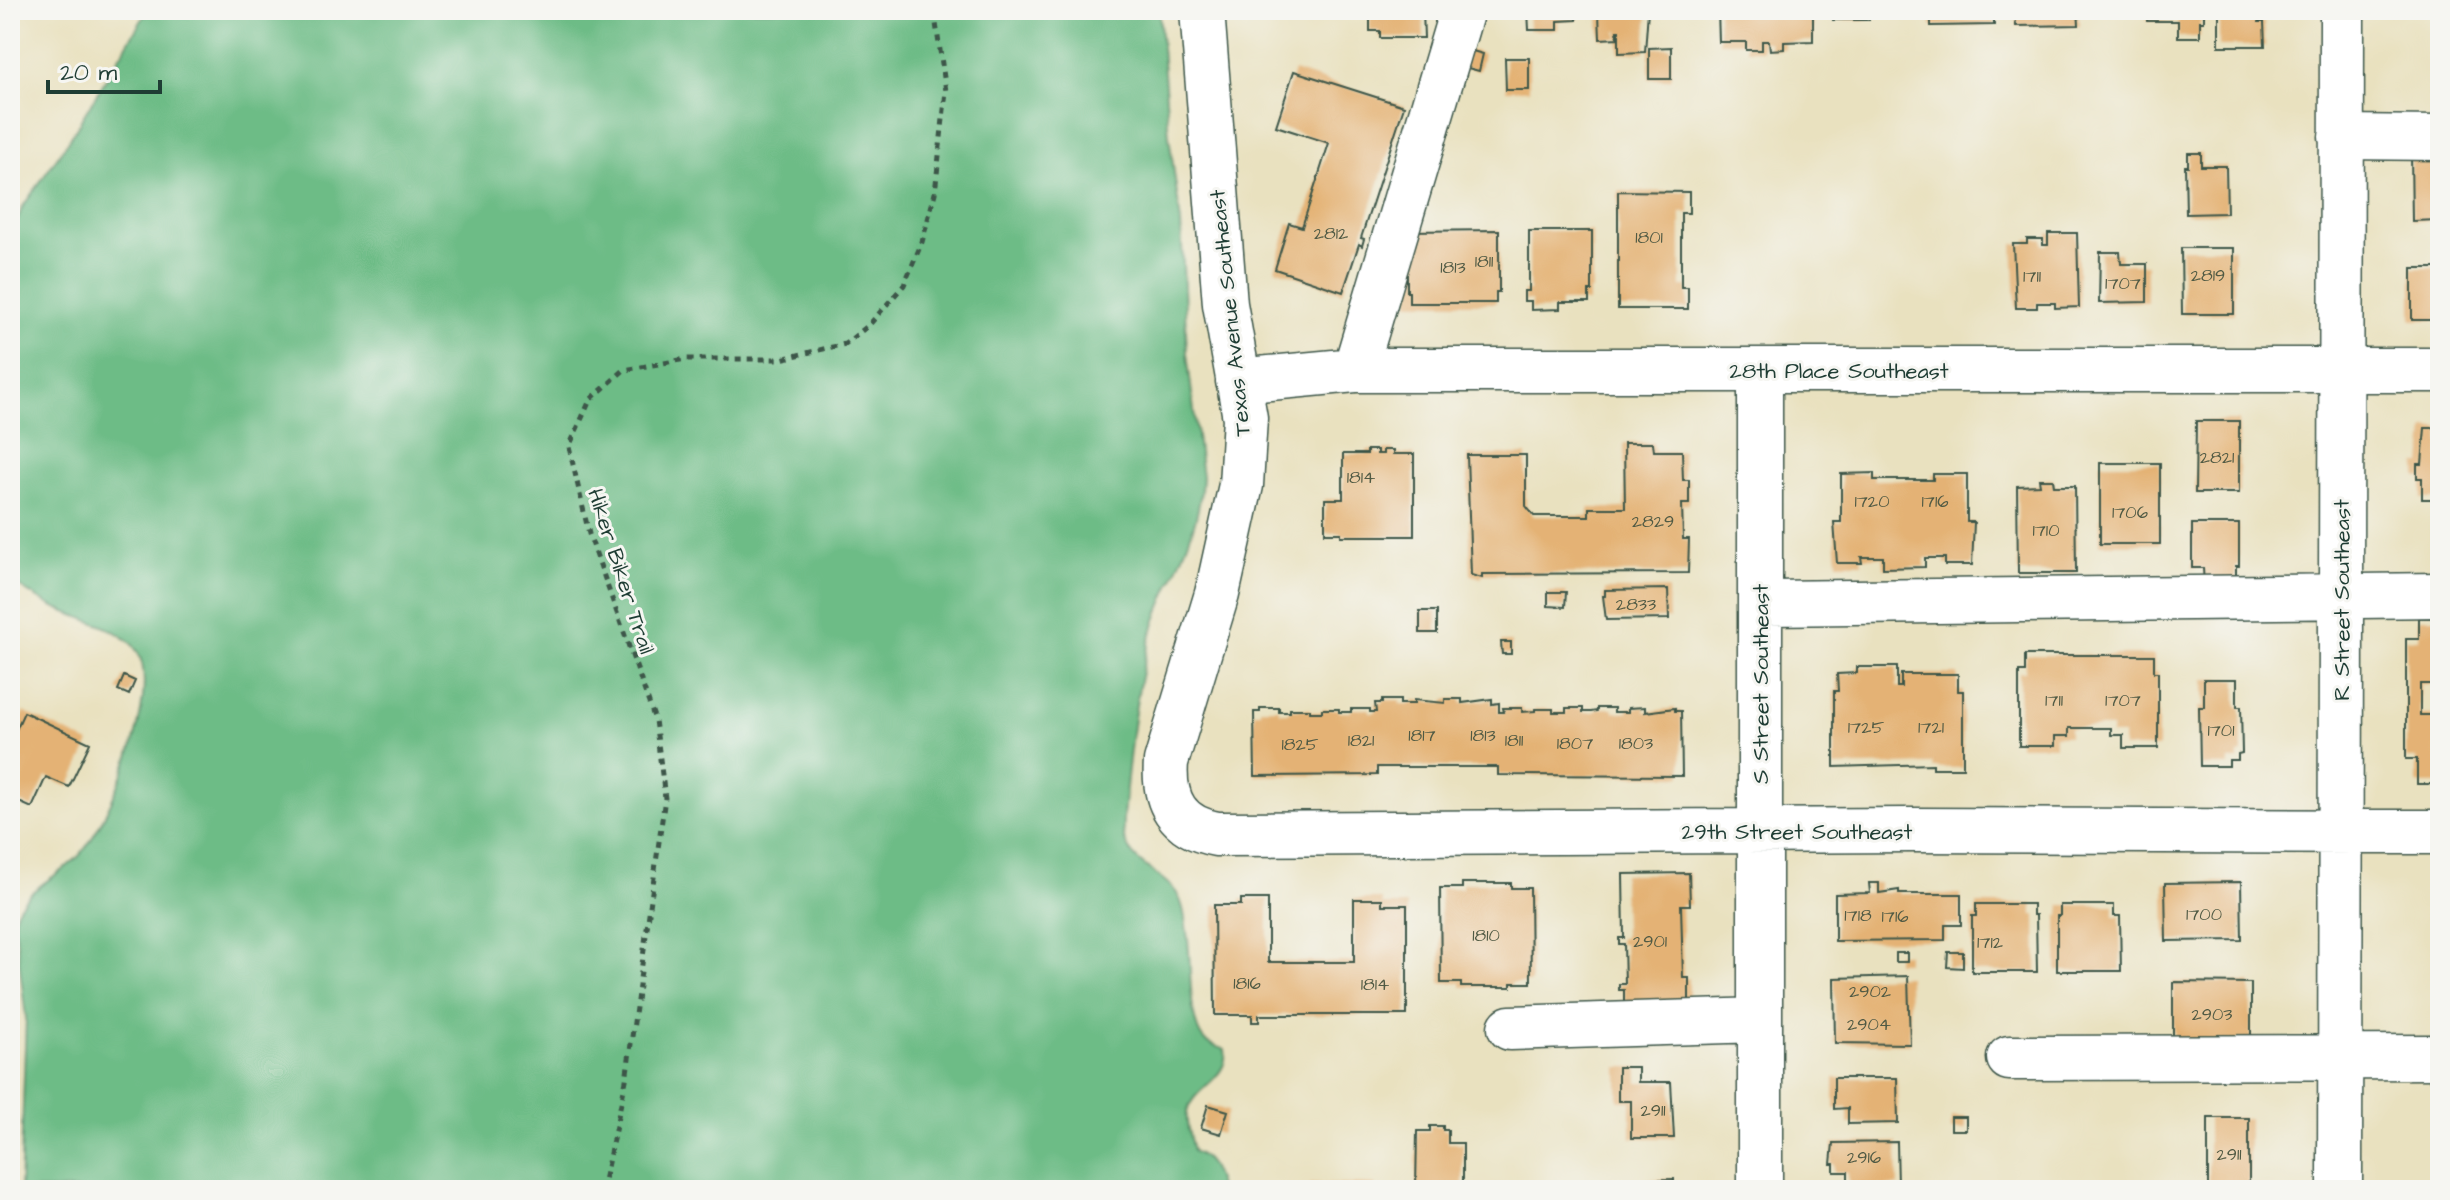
<svg xmlns="http://www.w3.org/2000/svg" width="2450" height="1200" font-family="'Architects Daughter',sans-serif">
  <rect width="100%" height="100%" fill="#f6f6f2"/>
  <filter id="ink" filterUnits="userSpaceOnUse"><feTurbulence type="fractalNoise" baseFrequency=".0125" numOctaves="2"/><feDisplacementMap in="SourceGraphic" scale="16" xChannelSelector="R" yChannelSelector="G"/><feConvolveMatrix kernelMatrix="1 2 1 2 8 2 1 2 1" color-interpolation-filters="sRGB"/></filter>
  <filter id="wash" filterUnits="userSpaceOnUse"><feTurbulence type="fractalNoise" baseFrequency=".006" numOctaves="4" result="noise"/><feDisplacementMap in="SourceGraphic" scale="32" xChannelSelector="R" yChannelSelector="G"/><feGaussianBlur stdDeviation="1.8" result="paint"/><feColorMatrix in="noise" values="0 0 0 0 0 0 0 0 0 0 0 0 0 0 0 0 0 1.4 0 .05"/><feComposite in="paint" operator="in"/></filter>
  <g filter="url(#wash)">
    <rect width="100%" height="100%" fill="#e9e1bf"/>
    <!-- forest -->
    <path fill="#6dbc86" stroke="#467c5d" stroke-width="2" d="M148,10H1159L1169,136L1181,223L1187,353L1202,477C1200,535 1171,574 1154,626C1138,674 1131,737 1126,788C1125,801 1122,816 1123,830C1124,862 1159,870 1176,892C1184,904 1185,919 1187,933C1192,959 1187,1021 1204,1040C1209,1045 1218,1047 1225,1050C1230,1079 1192,1087 1187,1113C1185,1124 1191,1140 1193,1151C1212,1160 1214,1171 1220,1190H20L26,1018L14,918C23,889 58,878 79,856C109,823 163,693 137,651C122,626 77,619 52,606C38,599 24,589 10,581V258L14,250L16,224L22,208L67,143Z"/>
    <g id="blocks">
      <!-- building -->
      <path fill="#e4b275" d="M1271,10H1349V16L1272,17Z
        M1370,10H1423L1424,38H1380V31H1370Z
        M1528,10H1577V20L1558,21V30H1529Z
        M1589,10H1648L1645,52L1619,53V31H1617L1618,38L1600,39L1599,13H1589Z
        M1718,10H1813V41L1784,42V49L1770,50L1769,41H1762V50H1746V42H1719Z
        M1833,10H1869V20H1833Z
        M1931,10H1994V25L1931,26Z
        M2015,10H2078L2079,25L2016,26Z
        M2147,10H2204V21H2200V37H2178V21H2147Z
        M2219,10H2259V22H2264L2265,46H2219Z
        M2433,10H2440V31H2433Z
        M1671,47V79H1649V48Z
        M1469,50L1483,54L1479,71L1464,67Z
        M1505,58H1529V90H1506Z
        M1294,71L1404,106L1361,238L1364,239L1362,246L1359,244L1343,292L1275,269L1289,223L1302,227L1329,143L1276,126Z
        M2188,153H2201V166H2226L2227,213L2186,214L2185,166H2188Z
        M2411,153H2440V220L2412,221Z
        M1618,191L1689,192V213H1681V287H1688V309H1618Z
        M1499,230V292H1496V303H1409V292H1407V231Z
        M1529,231H1592V291H1589V302H1560V309L1531,310V301H1524V291H1529Z
        M2048,233H2077L2079,307L2055,308V303H2037V308H2016L2013,244H2027V239H2043V245H2048Z
        M2181,248H2234V314H2182Z
        M2100,252H2120L2121,264H2147V302L2099,303Z
        M2412,268H2440V320H2412Z
        M2196,421H2239V493H2195Z
        M2425,428H2440V499H2422V478H2417V464H2422Z
        M1624,443H1653L1654,451H1682L1683,480H1689V504H1682L1683,539H1689L1688,573L1482,574V578L1471,575L1467,455H1526V506L1534,516H1589V508H1625Z
        M1367,450H1377V454H1383V450H1393V454H1414V536H1341V533H1325V499H1343V454H1367Z
        M2100,463H2160V544H2100Z
        M1874,473V480H1933V474H1967V522H1974L1972,565H1945V558H1925V567L1883,568V557H1861L1862,563H1837L1834,522H1841V474Z
        M2039,479H2053L2054,486H2075L2076,573H2018L2017,486L2040,485Z
        M2192,524H2239V566H2236V584H2204L2203,568H2192Z
        M1668,589L1669,619L1606,620L1603,596H1605V590Z
        M1548,592H1566L1565,607L1548,606Z
        M1420,611H1437V633H1420Z
        M2419,618H2440V684H2420V715H2440V784H2417V759H2406V639H2419Z
        M1501,642H1511V654H1502Z
        M2025,655H2154V672H2158V748H2123V735H2111V728H2069V736H2055V746H2019V672H2025Z
        M1857,667H1897V687H1901V674H1958V691H1963V768H1933V764L1834,767V691H1838L1837,674L1857,673Z
        M124,676L135,681L129,695L118,690Z
        M2204,679H2237V707H2241L2242,753L2238,754V760H2229V766H2200L2199,707H2204Z
        M1445,699H1462V703L1492,699V704L1499,703V712H1504L1503,708H1522V712L1535,711V709H1553V712H1566V708H1583V712H1591L1597,711V708H1614V712H1628V708L1645,707V712L1675,708V711H1681L1682,776L1498,775V767H1377V775L1255,776L1254,712H1260V708H1279V712H1290V709H1310V712H1322V709H1339V712H1351V709H1370V712H1376L1375,703H1382V700H1400V704H1414V700L1445,703Z
        M24,712L90,743L69,787L46,777L32,808L10,798V743Z
        M1689,873L1690,905H1681L1683,978H1689V1007L1624,1008V990H1619V984H1625L1624,944H1619V938H1624L1623,874Z
        M2241,882L2242,940L2166,941L2165,883Z
        M1462,883H1511V888H1530L1531,983H1511V987H1461V983H1441L1440,888H1462Z
        M1869,883H1879V893L1899,890V894H1961V925H1945V940L1835,941V894L1870,893Z
        M1241,899H1268V962H1354V899H1382V905H1407V1015H1259V1022H1252V1015H1215L1214,905H1241Z
        M1976,904H2033V915H2036L2037,972H1972V916H1976Z
        M2060,905H2114V916H2120L2121,971H2057V916H2060Z
        M1948,952H1963V968L1947,967Z
        M1896,953H1907V962H1896Z
        M1908,976L1910,1044L1835,1043L1834,978Z
        M2173,982L2251,983V1046H2173Z
        M1618,1067H1638V1082H1671L1674,1138H1631V1101H1618Z
        M1834,1078H1897L1898,1123L1848,1124V1108L1834,1109Z
        M1208,1105L1228,1111L1221,1134L1201,1128Z
        M1951,1117H1966V1130H1951Z
        M2208,1118H2249V1190H2208Z
        M1430,1126H1443V1130H1448V1143H1463V1190H1416L1417,1131H1430Z
        M1897,1142L1898,1186H1848V1172H1834V1164H1831L1833,1143Z
        M1674,1179V1190H1632V1180Z
        M1309,1184L1375,1185V1190H1309Z
        M2440,1184V1190H2408V1186Z
        M1539,1187H1570V1190H1539Z"/>
    </g>
  </g>
  <g filter="url(#ink)">
    <use href="#blocks" fill-opacity="0" stroke="#3d5649" stroke-width="2"/>
    <g fill="none" stroke-linecap="round" stroke-linejoin="round">
      <defs>
        <path id="minor" d="M1202,10L1225,304L1245,418L1241,485L1217,594L1166,762C1163,801 1177,827 1217,834L1912,830L2440,832
          M2341,137L2440,138
          M1355,370L1462,10
          M1760,370V1190
          M1238,381L1355,370H2440
          M1760,603L2440,595
          M1510,1028L1760,1020
          M2009,1058L2440,1057
          M2340,1190L2342,10"/>
      </defs>
      <!-- minor casing -->
      <use href="#minor" stroke="#3d5649" stroke-width="47"/>
      <!-- path -->
      <path stroke="#3d5649" stroke-width="5" stroke-dasharray="6 6" stroke-linecap="butt" d="M602,1190L626,1080L665,798L655,720L589,534L569,447L590,400L624,370L686,359H781L845,344L869,325L904,285L922,242L935,193L946,91L934,10"/>
      <!-- minor -->
      <use href="#minor" stroke="#fff" stroke-width="44"/>
    </g>
  </g>
  <g text-anchor="middle" stroke-width="6" stroke-linejoin="round" paint-order="stroke">
    <!-- number labels -->
    <g font-size="18" fill="#505a44">
      <text x="1331" y="239">2812</text>
      <text x="1649" y="243">1801</text>
      <text x="1484" y="267">1811</text>
      <text x="1453" y="273">1813</text>
      <text x="2208" y="281">2819</text>
      <text x="2032" y="282">1711</text>
      <text x="2123" y="289">1707</text>
      <text x="2217" y="463">2821</text>
      <text x="1361" y="483">1814</text>
      <text x="1872" y="507">1720</text>
      <text x="1935" y="507">1716</text>
      <text x="2130" y="518">1706</text>
      <text x="1653" y="527">2829</text>
      <text x="2046" y="536">1710</text>
      <text x="1636" y="610">2833</text>
      <text x="2054" y="706">1711</text>
      <text x="2123" y="706">1707</text>
      <text x="1866" y="733">1725</text>
      <text x="1931" y="733">1721</text>
      <text x="2221" y="736">1701</text>
      <text x="1422" y="741">1817</text>
      <text x="1483" y="741">1813</text>
      <text x="1361" y="746">1821</text>
      <text x="1514" y="746">1811</text>
      <text x="1575" y="749">1807</text>
      <text x="1636" y="749">1803</text>
      <text x="1300" y="750">1825</text>
      <text x="2204" y="920">1700</text>
      <text x="1858" y="921">1718</text>
      <text x="1895" y="922">1716</text>
      <text x="1486" y="941">1810</text>
      <text x="1650" y="947">2901</text>
      <text x="1990" y="948">1712</text>
      <text x="1247" y="989">1816</text>
      <text x="1375" y="990">1814</text>
      <text x="1870" y="997">2902</text>
      <text x="2212" y="1020">2903</text>
      <text x="1869" y="1030">2904</text>
      <text x="1653" y="1116">2911</text>
      <text x="2229" y="1160">2911</text>
      <text x="1864" y="1163">2916</text>
    </g>
    <!-- street labels -->
    <g font-size="22" fill="#1f3d34" stroke="#f6f6f2">
      <text transform="translate(1229 313) rotate(-96)" y="8">Texas Avenue Southeast</text>
      <text x="1839" y="378">28th Place Southeast</text>
      <text transform="translate(622 571) rotate(72)" y="8">Hiker Biker Trail</text>
      <text transform="translate(2341 600) rotate(-90)" y="8">R Street Southeast</text>
      <text transform="translate(1760 684) rotate(-90)" y="8">S Street Southeast</text>
      <text x="1797" y="839">29th Street Southeast</text>
    </g>
  </g>
  <!-- margin -->
  <rect width="2450" height="1200" fill="none" stroke="#f6f6f2" stroke-width="40"/>
  <!-- scale -->
  <path d="M48 80v12h112v-12" fill="none" stroke="#1f3d34" stroke-width="4"/>
  <text x="60" y="80" font-size="24" fill="#1f3d34" stroke="#f6f6f2" stroke-width="6" paint-order="stroke">20 m</text>
</svg>
